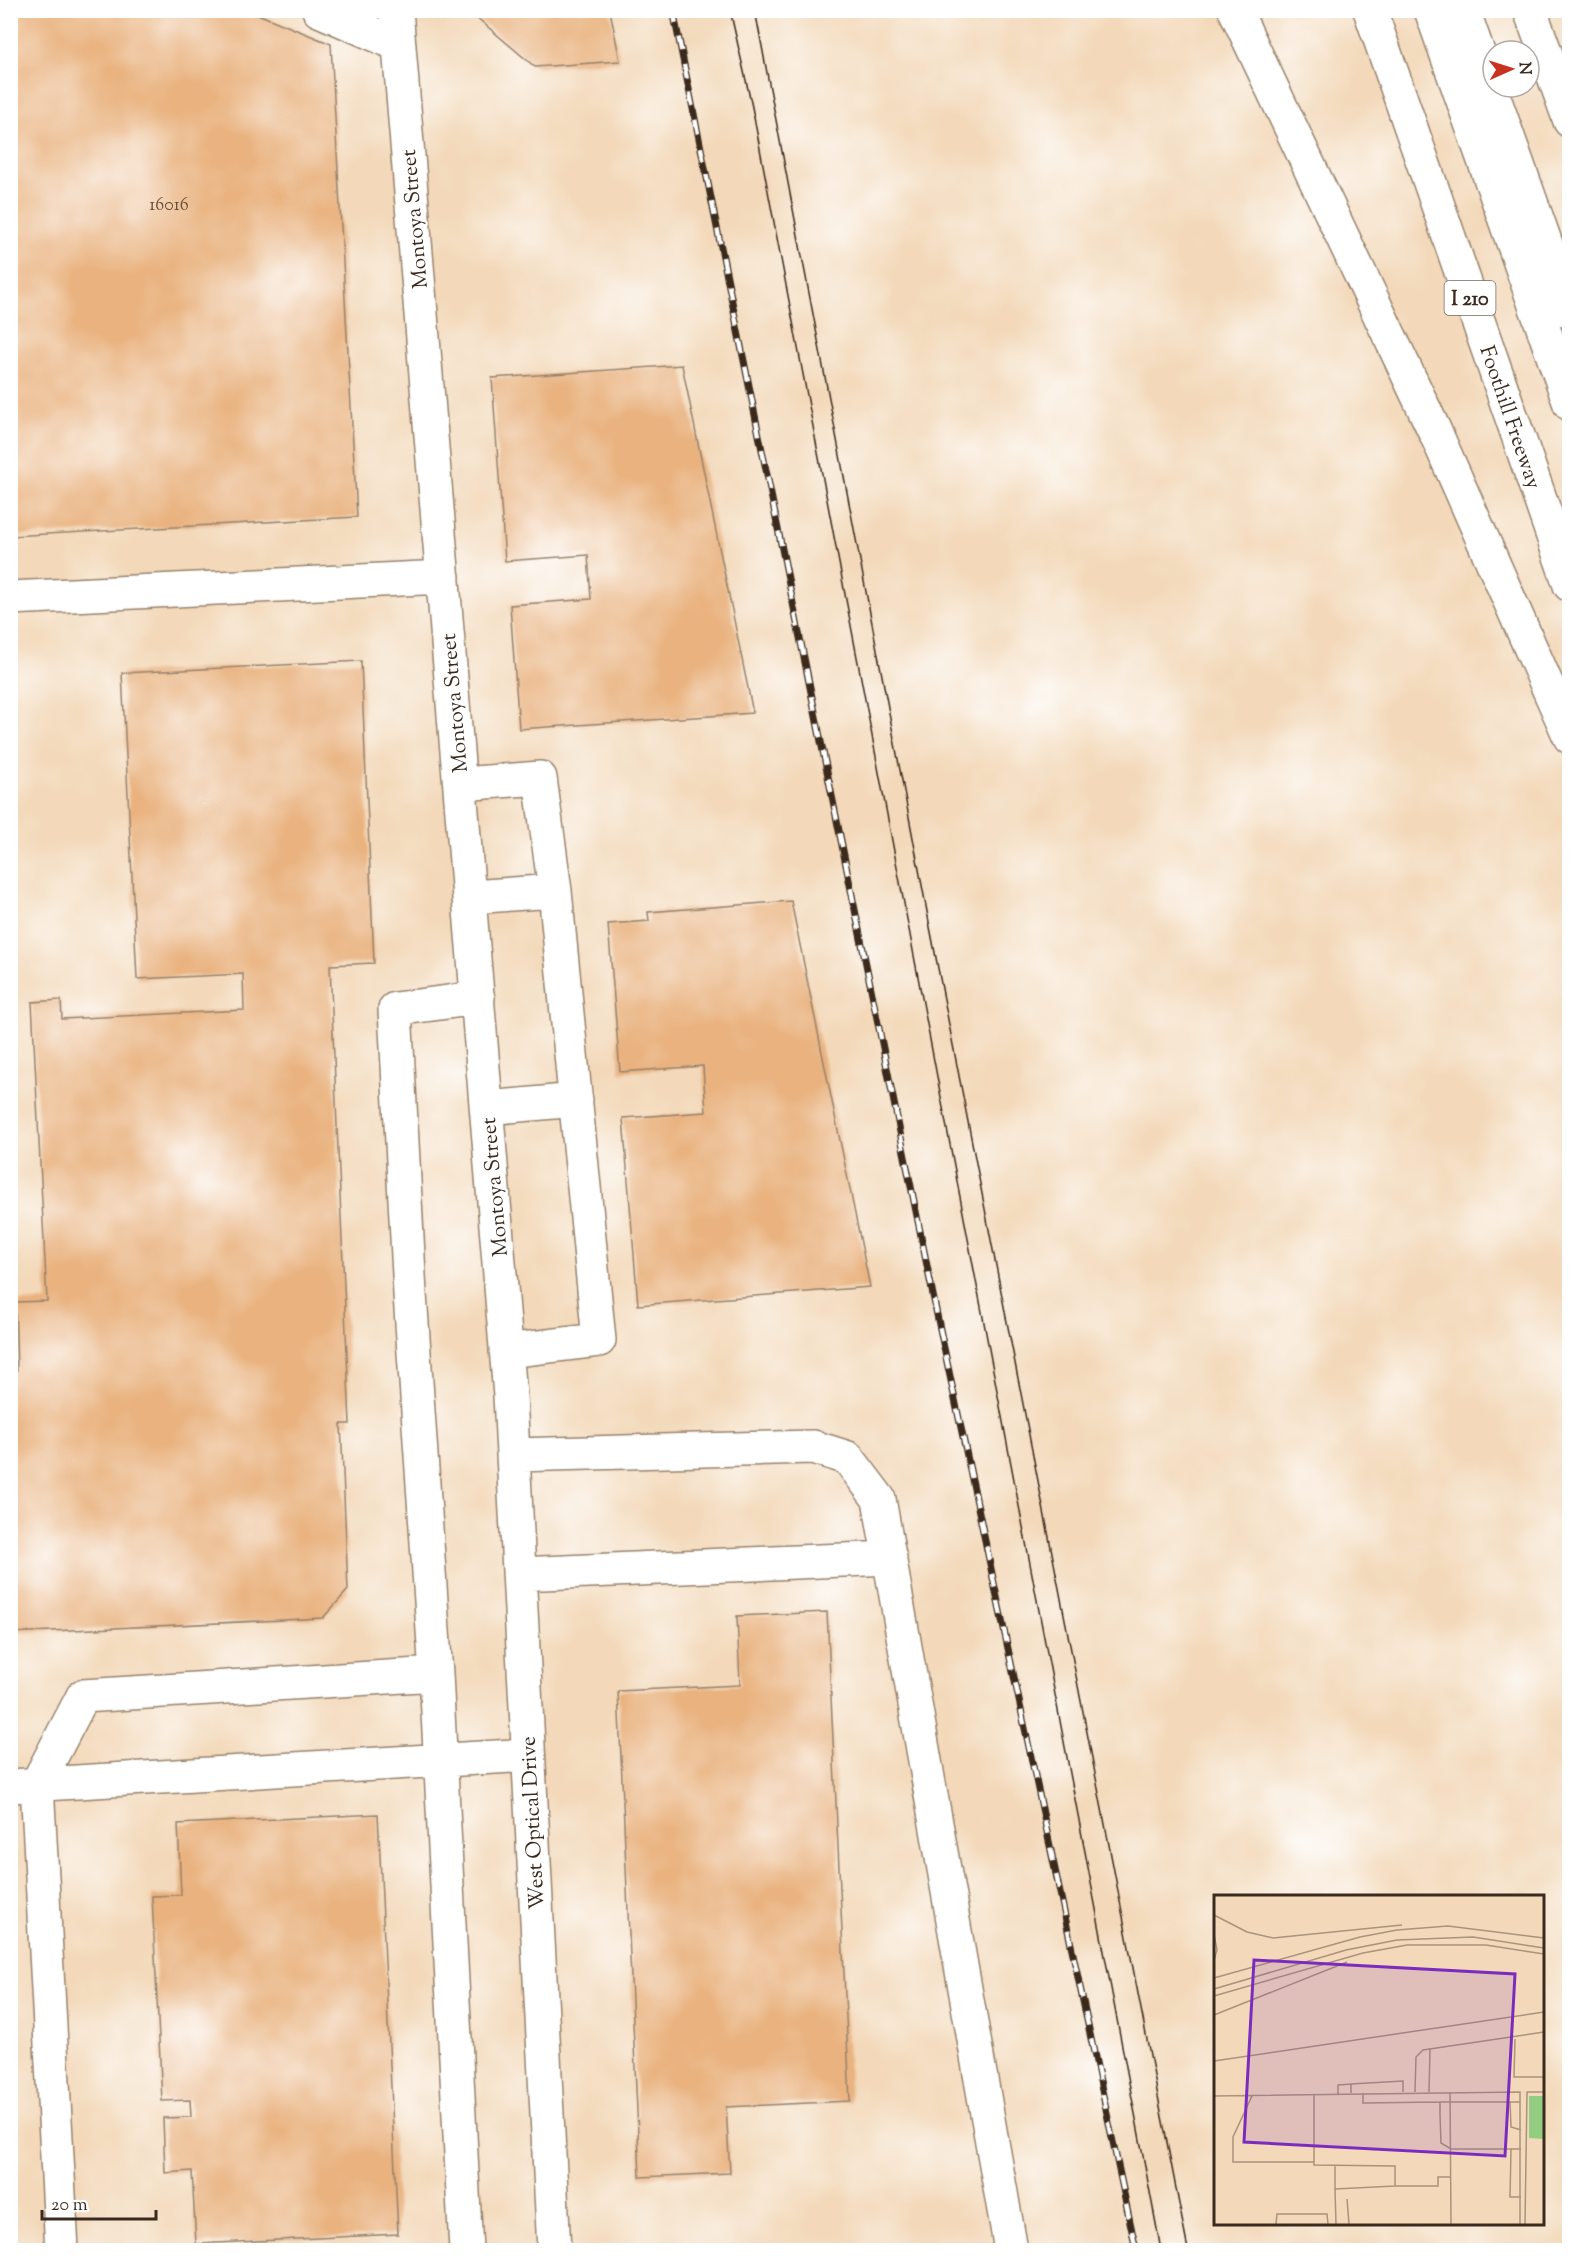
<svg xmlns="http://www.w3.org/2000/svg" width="1580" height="2261" font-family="'Sorts Mill Goudy',serif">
  <rect width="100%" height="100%" fill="#fff"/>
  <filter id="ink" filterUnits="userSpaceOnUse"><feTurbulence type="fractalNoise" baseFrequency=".0167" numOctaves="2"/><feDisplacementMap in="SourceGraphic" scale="12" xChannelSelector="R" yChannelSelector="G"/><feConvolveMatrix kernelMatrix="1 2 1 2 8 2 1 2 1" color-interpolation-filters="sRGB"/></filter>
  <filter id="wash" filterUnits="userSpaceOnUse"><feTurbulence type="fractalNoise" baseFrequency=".008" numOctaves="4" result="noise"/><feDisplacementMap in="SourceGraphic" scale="24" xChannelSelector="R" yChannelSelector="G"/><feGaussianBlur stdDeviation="1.35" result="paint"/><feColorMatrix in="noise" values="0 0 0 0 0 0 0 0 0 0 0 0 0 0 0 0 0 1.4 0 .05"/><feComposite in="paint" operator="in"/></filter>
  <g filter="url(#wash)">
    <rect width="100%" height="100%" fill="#f3d9ba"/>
    <g id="blocks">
      <!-- building -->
      <path fill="#e9b27f" d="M10,10H248L331,44L357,517L10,536Z
        M468,10H610L620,61L535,67Z
        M682,365L753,713L519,729L510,605L591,599L588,555L505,561L492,378Z
        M361,661L374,963L330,965L350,1424H341L348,1590L323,1618L10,1633V1371L17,1370L15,1302L47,1301L32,1002L61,1000L62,1019L244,1010L243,974L137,979L122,673Z
        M791,901L870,1287L638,1305L623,1118L706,1112L704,1083L703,1066L620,1072L608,924L649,921L648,912Z
        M827,1612L850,2101L726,2107L730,2173L640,2177L618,1691L740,1685L737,1616Z
        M378,1814L398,2234L196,2244L192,2171L165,2173L163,2118L191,2117L190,2100L162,2101L152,1896L181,1895L178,1824Z"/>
    </g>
  </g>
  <g filter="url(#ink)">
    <use href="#blocks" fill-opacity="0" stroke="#97826c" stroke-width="1.5"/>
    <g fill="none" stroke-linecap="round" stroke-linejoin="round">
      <defs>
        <path id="minor" d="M319,10L399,45
          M396,10L510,1396L554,2250
          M10,598L443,577
          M461,784L540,778L555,891
          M470,897L555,891L599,1340L506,1351
          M487,1108L576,1100
          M513,1455L813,1447L848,1458L879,1499L1011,2250
          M519,1574L890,1558
          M436,1674L410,1294L395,1009L478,998
          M10,1786L528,1755
          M62,2250L37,1784L83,1696L436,1674L466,2250"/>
        <path id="highway" d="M1235,10L1437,436L1570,737
          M1370,10L1570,585
          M1431,10L1570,404
          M1463,10L1570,312
          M1530,10L1570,121"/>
      </defs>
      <!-- minor casing -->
      <use href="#minor" stroke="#97826c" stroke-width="36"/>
      <!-- highway casing -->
      <use href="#highway" stroke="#97826c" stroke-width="36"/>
      <!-- minor -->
      <use href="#minor" stroke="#fff" stroke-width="33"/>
      <!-- highway -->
      <use href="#highway" stroke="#fff" stroke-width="33"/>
      <!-- tram -->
      <path stroke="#3b2a1e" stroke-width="1.5" d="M730,10L752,107L1161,2250
        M755,10L929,922L1188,2250"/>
      <defs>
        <path id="rail" d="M673,10L937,1315L1136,2250"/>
      </defs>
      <!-- rail casing -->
      <use href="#rail" stroke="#3b2a1e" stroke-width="7"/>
      <!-- rail -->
      <use href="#rail" stroke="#fff" stroke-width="4.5" stroke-dasharray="14" stroke-linecap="butt"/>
    </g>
  </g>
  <g text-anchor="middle" stroke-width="4.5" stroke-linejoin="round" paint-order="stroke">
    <!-- number labels -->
    <g font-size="18" fill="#664c36">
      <text x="169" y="210">16016</text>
    </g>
    <!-- shield labels -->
    <rect fill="#fff" stroke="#766a62" stroke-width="1.5" x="1444.5" y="281" width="51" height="34" rx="4.5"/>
    <g font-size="20" font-weight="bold" fill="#3b2a1e">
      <text x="1470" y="305">I 210</text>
    </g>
    <!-- street labels -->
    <g font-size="21" fill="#3b2a1e" stroke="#fff">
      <text transform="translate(414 219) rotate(-95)" y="7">Montoya Street</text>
      <text transform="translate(1511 417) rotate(71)" y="7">Foothill Freeway</text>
      <text transform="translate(454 703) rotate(-95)" y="7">Montoya Street</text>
      <text transform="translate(494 1187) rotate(-95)" y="7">Montoya Street</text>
      <text transform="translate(532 1823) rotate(-93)" y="7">West Optical Drive</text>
    </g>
  </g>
  <!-- overview -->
  <g transform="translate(1214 1895)">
    <rect width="330" height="330" fill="#f3d9ba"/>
    <path d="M315,201H330V244L315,243Z" fill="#92cd82"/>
    <path fill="none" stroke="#a9937c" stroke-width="1.5" d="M0,20L33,37L59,43L188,30M0,39L3,55L0,65M0,83L146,42L183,35L234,31L330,43M0,94L132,55L183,45L259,42L330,53M0,101L149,58L193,50H272L330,59M0,120L133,67M301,144L300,182H330M0,166L330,117M201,197L202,162L209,155L330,137M215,197L216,154M236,197L237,329M137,198V189L189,186V197M149,198V208L226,207M124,199V190L137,189M100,200V270L181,271V291H224V282H237M0,201L306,197V329M38,201L19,242V267H100M296,207L297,232L307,235M306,207H226V220L227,248L237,254H307M297,254L296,302H307M121,270V294L181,291M121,294L122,329M133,304L135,329M62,329L63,319H113L114,329M311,329L313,197H330"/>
    <path fill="#7b2cbf" fill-opacity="0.15" stroke="#7b2cbf" stroke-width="3" d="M40,65L301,79L291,261L30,247Z"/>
    <rect width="330" height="330" fill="none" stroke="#3b2a1e" stroke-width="3"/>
  </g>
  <!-- margin -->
  <rect width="1580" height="2261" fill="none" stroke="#fff" stroke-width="36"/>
  <!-- north arrow -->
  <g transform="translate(1511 69) rotate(87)"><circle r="28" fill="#ffffff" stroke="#b1aaa5" stroke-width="1.5"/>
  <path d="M0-4.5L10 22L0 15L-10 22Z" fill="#c8321e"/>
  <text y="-9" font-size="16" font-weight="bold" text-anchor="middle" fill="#3b2a1e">N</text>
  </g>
  <!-- scale -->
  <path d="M42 2210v9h114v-9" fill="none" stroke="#3b2a1e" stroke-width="3"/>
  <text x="51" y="2210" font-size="18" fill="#3b2a1e" stroke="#ffffff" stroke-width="4.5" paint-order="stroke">20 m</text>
</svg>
